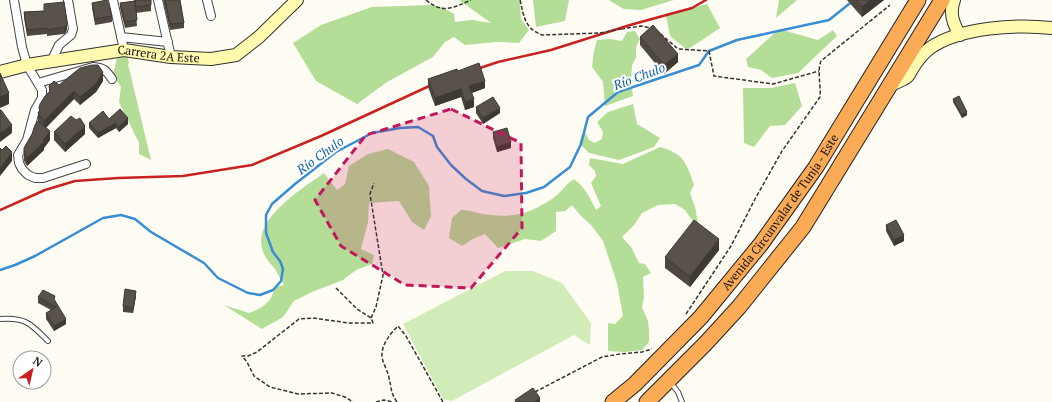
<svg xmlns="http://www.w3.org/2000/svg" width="1052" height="402" font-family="'PT Serif',serif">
  <rect width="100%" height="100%" fill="#fffdf3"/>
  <!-- green -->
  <path fill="#d1ecb9" d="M505,271H533L562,283L591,323L590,345L574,335L452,401L443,399L403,324Z"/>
  <!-- forest -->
  <path fill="#b4de98" d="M459,0H518L520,2L521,19L529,30L519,43L496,42L465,45L454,37L445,42L433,57L387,82L357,104L316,81L293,43L321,25L372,7L430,5L442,7L454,14L455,22L472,20L491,23Z
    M533,0H569L565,21L536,27Z
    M610,0H674L641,10L624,9L610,1Z
    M779,0H797L776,18Z
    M707,4L720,28L687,50L670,36L666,15Z
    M779,29L818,40L833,30L837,36L798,73L772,78L761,70L748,67L746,59Z
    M635,31L640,39L636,47V58L632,65L631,81L633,96L605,106L603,82L592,67L594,51L597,40L610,39L622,41L627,32Z
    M126,51L129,63L128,64L151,160L139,154V143L119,102L121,87L113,75L118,53Z
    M795,83L802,106L785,125L770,126L754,147L744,143L743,88H771Z
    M633,104L637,124L660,138L654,147L619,160L589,153L579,143L582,135L585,132L589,140L595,143L602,139L603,132L597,122L608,112Z
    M660,147C683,153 687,163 694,185L690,193L695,207L698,223H694L685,210L675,204L658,205L642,213L635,224L622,237L631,247L639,263L645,264L651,273L643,277L644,297L642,307L648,321L649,331V342L642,350L625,352L608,351V323L615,324L623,316L617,283L603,241L591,225L580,215L572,205L565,211L556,212V231L541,241L525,239L498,248L485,234L473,239L462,246L449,238L452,218L461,210C472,210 481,215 492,215C518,218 535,211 556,196C562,191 566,184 574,179C585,187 590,198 596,210L601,206L591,183L596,176L595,171L589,165L590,158L623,164Z
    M388,149L414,162L429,186L431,216L424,230L412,222L399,201L369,203L368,222L361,249L374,255L372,264L356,270L343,280L312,292L294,301L283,317L262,329L224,305L249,313C264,307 271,303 275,287L284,285C281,280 278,274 275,269C271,264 266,259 264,254C248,221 302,189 324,173L337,190L345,184L349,166L368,154Z"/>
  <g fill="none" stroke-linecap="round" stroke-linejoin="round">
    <!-- stream -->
    <path stroke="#388dd4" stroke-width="2.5" d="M0,270L15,265L35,256L103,218L121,215L135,219L151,232L204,263L218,278L248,293L260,295L273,290L281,281L283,269L280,261L273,252L266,233V215L272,204L295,184L336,152L372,133L400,128L418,127L433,136L437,147L451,165L466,179L482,191L504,196L526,193L544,187L570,167L581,144L588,117L618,92L699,65L709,51L737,40L829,20L854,0"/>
    <defs>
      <path id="lane" d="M0,319C26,317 31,324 48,341
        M671,383L678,392L682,402"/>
      <path id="street" d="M14,0L22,47L27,65L42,90V98L35,110L27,140L18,155L19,163L22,169L28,175L35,178H43L86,164
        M113,0L124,50
        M158,0L171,57
        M207,0L211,16
        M121,37L168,42
        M51,62L59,45L71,35L73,29L68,0
        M38,83L93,67C104,68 106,70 112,79"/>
      <g id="secondary">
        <path d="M954,0C949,13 953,24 960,35"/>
        <path id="s1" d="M0,72L27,65L124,50L171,57L211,59L236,55L259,37L297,0"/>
        <path d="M891,85C895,83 903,80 907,77C909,75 911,71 912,69C917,61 922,54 930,48C960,27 1017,24 1052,28"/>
      </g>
      <g id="highway">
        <path id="s2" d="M613,402L635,384L701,317L761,244L816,167L918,0"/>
        <path d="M647,402L705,344L739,307L803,227L942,0"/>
      </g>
    </defs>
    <!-- lane casing -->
    <use href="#lane" stroke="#434343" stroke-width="6"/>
    <!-- street casing -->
    <use href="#street" stroke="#434343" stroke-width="10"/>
    <!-- secondary casing -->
    <use href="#secondary" stroke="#323232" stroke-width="14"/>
    <!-- highway casing -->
    <use href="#highway" stroke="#212121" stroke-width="17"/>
    <!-- path -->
    <path stroke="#323232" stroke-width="1.5" stroke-dasharray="4 2" stroke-linecap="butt" d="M426,0C442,14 453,8 471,0
      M520,0C524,16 524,28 542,35L600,33
      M621,29L641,26L651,28
      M656,30L678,49L709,51L714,76L773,84L819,71
      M336,288L357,309L371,318L373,323H349L313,318L299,319L257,352L248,356H242L247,362L254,376L270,387L298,394L332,393L345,397L353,402
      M686,314L731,246L755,199L782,151L820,97C821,85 817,70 821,61L890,5
      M371,318L376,307L383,275L370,194L374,183
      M535,392L602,357L620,354L642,352L652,349
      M376,402L384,400L393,402
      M397,402C390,392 392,389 389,378C388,371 383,364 382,357C381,345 390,334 398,326L406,336L443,402"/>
    <!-- lane -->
    <use href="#lane" stroke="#fff" stroke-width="4"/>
    <!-- street -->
    <use href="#street" stroke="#fff" stroke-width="8"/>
    <!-- secondary -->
    <use href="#secondary" stroke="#fffaae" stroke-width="12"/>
    <!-- highway -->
    <use href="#highway" stroke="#fbaa55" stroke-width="15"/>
    <!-- rail -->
    <path stroke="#c82120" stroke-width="2.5" d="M471,71L498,62L551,50L630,25L692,8L706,0
      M0,210L45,190L75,181L118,178L183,176L252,165L321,136L438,82"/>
    <!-- path-bridge -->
    <path stroke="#323232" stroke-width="1.5" stroke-dasharray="4 2" stroke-linecap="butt" d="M600,33L621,29"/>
  </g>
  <!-- wall -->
  <path fill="#4d4740" d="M134,0H151V11L136,13L137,26L125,28L120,8V3L134,1Z
    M163,0H180L184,23V28L170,30Z
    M847,0H884L862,17Z
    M92,3L112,16V22L95,25L92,8Z
    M44,4L67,29L66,32L64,34L47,36V34L27,36L24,18V12L44,11Z
    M640,37L678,62L664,74L640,45Z
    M458,71L485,88L472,93L474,107L465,110L461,97L435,106L428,87V79Z
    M103,81L96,92L80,105L74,99L46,128L50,140L44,148V150L27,166L24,161V148L32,134L38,121V113L39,112V108L49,92V86L59,85Z
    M953,99L967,115L962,118L953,102Z
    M476,107L500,113L483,124L476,113Z
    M109,119L128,124L119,132L116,128L98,138L89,128V123Z
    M54,132L85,134L65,152L54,140Z
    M493,132L511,148L497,152L493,138Z
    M886,225L904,241L894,246L886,231Z
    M719,250L690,287L665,268V257Z
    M136,296L133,313L123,312V306Z
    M38,297L55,301L66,324L54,331L46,319V313L51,310L38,303Z"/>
  <!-- shaded-wall -->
  <path fill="#3e3934" d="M870,0H884L862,17V7Z
    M67,23V29L66,32L64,34V27Z
    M678,54V62L664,74V65Z
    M103,72V81L96,92L80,105V97Z
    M485,81V88L469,94V86Z
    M461,89V97L435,106V98Z
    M74,91V99L44,129V121Z
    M9,93V104L0,108V97Z
    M474,99V107L465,110V102Z
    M500,108V113L483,124V118Z
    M967,112V115L962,118V115Z
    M128,118V124L119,132V127Z
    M116,123V128L98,138V133Z
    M12,125V133L0,142V133Z
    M85,126V134L65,152V144Z
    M50,131V140L44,148V150L27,166V158Z
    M511,142V148L497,152V147Z
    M12,152V161L0,176V168Z
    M904,235V241L894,246V240Z
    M719,239V250L690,287V277Z
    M136,291V296L133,313V308Z
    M66,319V324L54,331V326Z
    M540,398V402H534Z"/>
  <!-- building -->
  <path fill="#59524b" stroke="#3e3934" d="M107,0L112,16L95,19L92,3Z
    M135,0H151V5L136,7Z
    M165,0H180L184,23L170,24Z
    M856,0H870L862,7Z
    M135,1L137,20L125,22L120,3Z
    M64,2L67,23L66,26L64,27L47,30V28L27,30L24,12L44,11V4Z
    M653,25L678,54L664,65L640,37Z
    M479,63L485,81L469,86L474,99L465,102L461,89L435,98L428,79L457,69L458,71Z
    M92,65H98L103,72L96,84L80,97L74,91L44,121L38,113L40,110L39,108L40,104L45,96L50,91L49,86L54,81L59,85L80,68Z
    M0,73L9,93L0,97Z
    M959,96L967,112L962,115L953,99Z
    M493,97L500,108L483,118L476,107Z
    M120,109L128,118L119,127L116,123L98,133L89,123L103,111L109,119Z
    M0,110H1L12,125L0,133Z
    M71,116L76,120L80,118L85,126L65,144L54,132Z
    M38,121L50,131L43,141L44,142L27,158L24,153V148L32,134L35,125Z
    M507,128L511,142L497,147L493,132Z
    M6,146L12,152L0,168V148L2,150Z
    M694,220L719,239L690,277L665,257Z
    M896,220L904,235L894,240L886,225Z
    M125,289L136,291L133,308L123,306Z
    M43,290L55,296L54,299L66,319L54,326L46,313L56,307L38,297Z
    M533,388L540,398L534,402H516L515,400Z"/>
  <!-- marked area -->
  <path fill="#c2185b" fill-opacity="0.2" stroke="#c2185b" stroke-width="3" stroke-dasharray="8 5" stroke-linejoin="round" d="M451,109L521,143L522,228L471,288L405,285L341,246L315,200L366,135Z"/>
  <g text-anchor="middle" stroke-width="4" stroke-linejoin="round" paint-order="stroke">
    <!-- street labels -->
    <g font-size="12" fill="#101010" stroke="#fff">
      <text dy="4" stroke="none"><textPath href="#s1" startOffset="161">Carrera 2A Este</textPath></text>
      <text dy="4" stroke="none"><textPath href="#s2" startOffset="254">Avenida Circunvalar de Tunja - Este</textPath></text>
    </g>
    <!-- water labels -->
    <g font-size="13" font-style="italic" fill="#115fa9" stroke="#fff">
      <text transform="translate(639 76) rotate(-21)" y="5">Río Chulo</text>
      <text transform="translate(320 155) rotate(-36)" y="5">Río Chulo</text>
    </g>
  </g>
  <!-- north arrow -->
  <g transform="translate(32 370) rotate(34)"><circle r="19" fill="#ffffff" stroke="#9f9f9f"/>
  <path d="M0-3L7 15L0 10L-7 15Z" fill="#c82120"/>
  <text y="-6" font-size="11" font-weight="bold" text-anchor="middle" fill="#101010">N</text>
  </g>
</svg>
